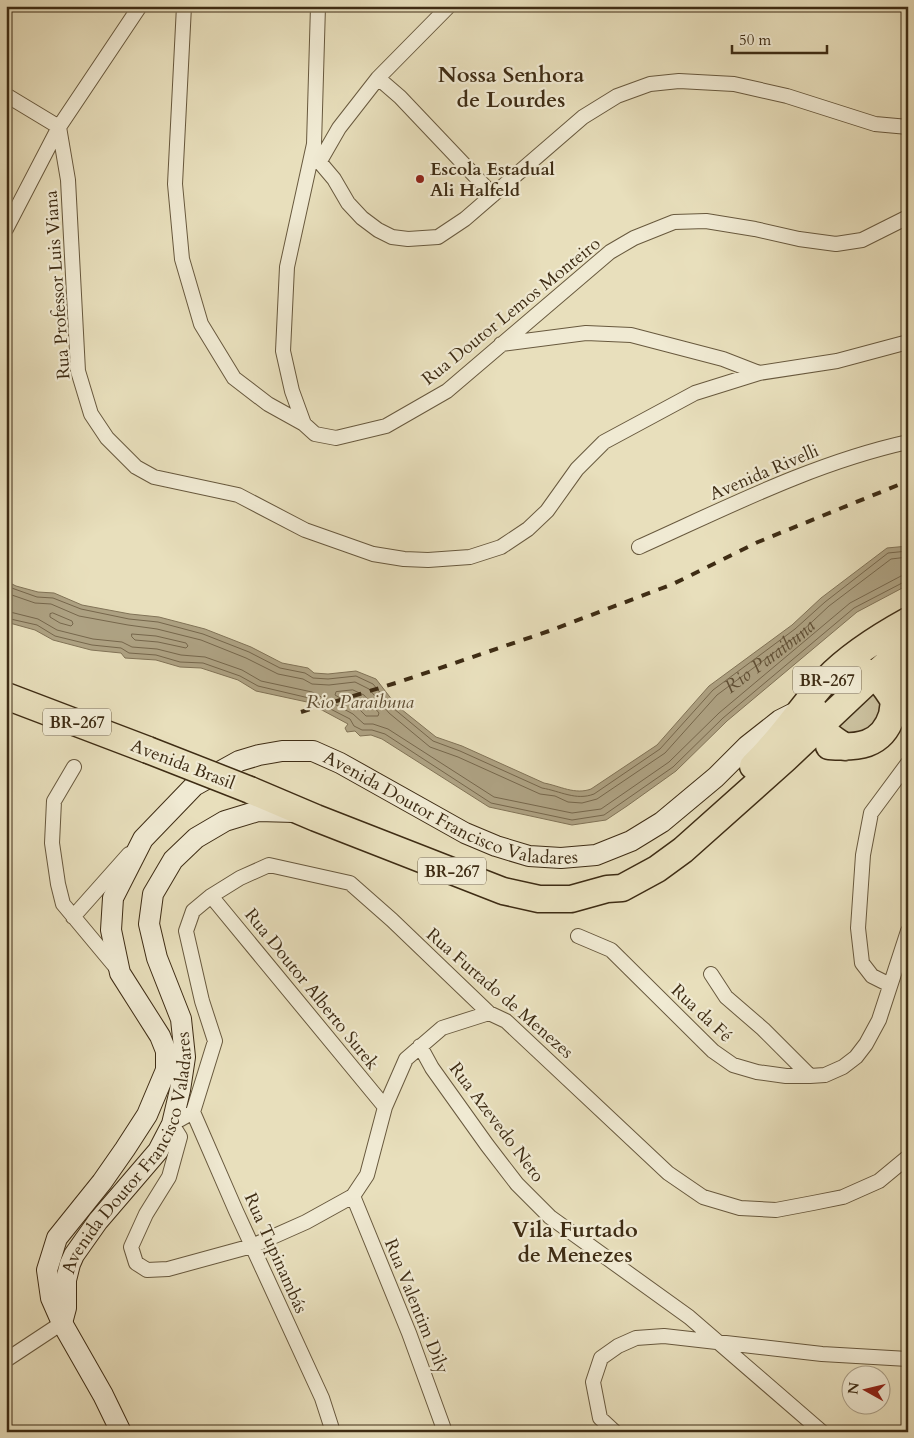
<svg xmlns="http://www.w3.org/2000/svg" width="914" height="1438" font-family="Cardo,serif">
  <rect width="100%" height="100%" fill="#e8dfbc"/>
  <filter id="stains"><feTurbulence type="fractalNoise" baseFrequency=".004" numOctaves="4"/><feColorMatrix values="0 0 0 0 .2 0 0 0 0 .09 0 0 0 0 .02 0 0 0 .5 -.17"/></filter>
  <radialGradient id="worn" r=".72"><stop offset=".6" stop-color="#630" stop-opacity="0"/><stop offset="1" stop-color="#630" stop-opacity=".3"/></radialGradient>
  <!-- green -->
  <path fill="#cbc19f" stroke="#84765a" d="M874,683L883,695L875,731L851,737L830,726Z"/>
  <!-- water -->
  <path fill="#aea283" stroke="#817357" d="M908,546V585L857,612L727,721L676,771L627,806L606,820L572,825L489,807L382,739L371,735L360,736L355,731L347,732L345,728L348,724L307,702L256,691L238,680L201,668L180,667L156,660L125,658L121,653L91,650L53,640L35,630L6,622V581L16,586L38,592L54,593L82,605L130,614L159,617L205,629L251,647L282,663L308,668L314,673L328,674L356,671L376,679L396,705L436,737L462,746L544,783C560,786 575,795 591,789L657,745L709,686L792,625L821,598L887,548Z"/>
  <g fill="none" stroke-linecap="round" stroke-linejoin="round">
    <!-- shore -->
    <g stroke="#76674c" stroke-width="1">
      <path d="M6,586L37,597L53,598L81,609L129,619L158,622L203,634L249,652L280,668L305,673L313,678L328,679L356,676L373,684L393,708L433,741L460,751L542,788C560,791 576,801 594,794L660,749L713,690L795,629L825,602L888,553L908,551"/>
      <path id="s1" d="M6,593L35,603L51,604L79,616L128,625L157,629L201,640L246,658L278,674L303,679L312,684L329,685L355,682L369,689L389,713L430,747L458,757L540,794L555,796L568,802L582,803L597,799L665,753L717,695L799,634L829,606L891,559L908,557"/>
      <path d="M6,611L38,619L57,630L93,639L122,642L132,647L157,649L181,655L205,657L242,670L261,681L312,692L353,714L364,724H373L388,729L494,797L572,813L601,809L669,762L719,713L850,603L901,576L908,575"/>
      <path d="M53,613L72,621L73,624L71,626L60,623L50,617V614Z"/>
      <path d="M6,618L37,625L55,636L92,645L121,648L129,653L156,655L180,662L203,663L240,676L258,686L309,698L350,719L354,726L362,730H372L385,734L491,803L572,820L604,815L673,767L723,718L854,608L904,582L908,581"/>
      <path d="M132,634L156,636L186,643L188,646L186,648L158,642L135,640L132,637Z"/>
      <path d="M353,690L364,695L379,713L378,716H366L359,709L335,695L336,692Z"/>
    </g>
    <defs>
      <path id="street" d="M184,6L175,184L182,259L201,324L234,378L268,404L304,424L315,434L336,438L386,426L447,391L610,252L634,238L674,222L706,221L755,229L799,239L836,244L862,240L908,217
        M378,78L400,97L493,195
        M6,95L59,127
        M59,127L68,180L78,371L91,414L107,438L136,467L154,477L238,495L305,530L373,554L404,559L428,560L470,557L501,547L528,529L547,511L577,469L604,442L695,393L759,373L837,361L908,342
        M312,153L334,179L348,203L362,218L378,230L392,237L408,239L438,237L465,219L583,117L617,96L650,84L679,81L734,84L787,96L875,124L908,127
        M320,161L339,128L378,78L449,6
        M6,229L59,127L140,6
        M501,344L586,333L631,335L723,359L759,373
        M304,424L292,391L283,351L287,267L314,144L318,6
        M639,547C726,508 813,463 908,442
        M74,767L54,801L52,843L58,884L63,904L118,970
        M211,896L385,1107
        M73,917L129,854
        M578,936L611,950L713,1051L733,1065L757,1072L786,1076H810L825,1075L843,1067L856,1057L866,1044L879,1020L908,931
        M711,974L726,997L763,1029L810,1076
        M890,985L872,976L862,963L858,928L863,855L871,813L908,763
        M420,1046L432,1068L487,1145L517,1184L550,1217L689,1317L822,1432
        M193,1112L215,1041L202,1001L186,931L193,911L211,896L240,878L269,865L350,883L392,920L489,1013L506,1021L668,1173L703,1197L740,1208L776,1210L813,1203L843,1197L879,1181L908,1157
        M353,1196L409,1333L445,1432
        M6,1360L62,1323
        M333,1432L322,1398L236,1211L193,1112L172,1124L180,1137L169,1177L146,1214L131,1247L136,1263L147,1270L168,1269L252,1246L306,1222L353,1196L367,1175L385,1107L406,1059L442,1028L489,1013
        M615,1432L600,1418L593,1382L601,1358L618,1346L636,1338L664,1336L822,1354L908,1359"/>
      <g id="secondary">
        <path id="s2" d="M62,1323L66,1308V1280L70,1264L74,1255L98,1221L158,1151L172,1124L180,1090L185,1057L181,1019L157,958L149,924L153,894L173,860L196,838L225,821L258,811L295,812"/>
        <path id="s3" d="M121,1432L103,1395L62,1323L51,1298L47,1270L57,1238L102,1182L125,1149L147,1115L166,1070V1051L160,1036L120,973L111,930L113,898L143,839L194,786L239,761L259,755L282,751H313L340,763L465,833L496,846L529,856L561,858L596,855L631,841L662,822L716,777L747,746L780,720L792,714"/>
      </g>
      <path id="highway" d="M859,670C877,674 885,686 894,701
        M6,696L148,750
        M815,711C814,728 832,738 845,747
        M829,746C856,748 882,747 892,715C893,710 893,705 895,700C898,690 904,681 908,672
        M753,766C781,740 801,707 827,679C850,655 879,637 908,621
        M250,790L316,818L503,891L539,899H571L607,889L622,888L657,869L683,850L785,759L874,675L891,660L908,648"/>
    </defs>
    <!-- street casing -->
    <use href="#street" stroke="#68593e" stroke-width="16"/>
    <!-- secondary casing -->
    <use href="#secondary" stroke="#3e2c14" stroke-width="22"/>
    <!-- highway casing -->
    <use href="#highway" stroke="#3e2c14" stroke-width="29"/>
    <!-- street -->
    <use href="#street" stroke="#f0ead3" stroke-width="14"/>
    <!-- secondary -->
    <use href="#secondary" stroke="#f0ead3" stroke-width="20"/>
    <!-- highway -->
    <use href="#highway" stroke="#e8dfbc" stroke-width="26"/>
    <!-- rail -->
    <path stroke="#3e2c14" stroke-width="4" stroke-dasharray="9 9" stroke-linecap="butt" d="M301,712L399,682L549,631L673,584L758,542L908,481"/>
    <defs>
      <path id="highway-bridge" d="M148,750L250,790"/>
    </defs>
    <!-- highway-bridge casing -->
    <use href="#highway-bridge" stroke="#3e2c14" stroke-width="29" stroke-linecap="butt"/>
    <!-- highway-bridge -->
    <use href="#highway-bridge" stroke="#e8dfbc" stroke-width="26"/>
  </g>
  <!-- markers -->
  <circle fill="#8f2418" stroke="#f0ead3" stroke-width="2" cx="420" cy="179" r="5"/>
  <g text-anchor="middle" stroke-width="4.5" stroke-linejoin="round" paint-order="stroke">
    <!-- shield labels -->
    <g fill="#f0ead3" stroke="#73654d" stroke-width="1">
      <rect x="793" y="666.5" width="68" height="27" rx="4"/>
      <rect x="43" y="708.5" width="68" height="27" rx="4"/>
      <rect x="418" y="857.5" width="68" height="27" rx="4"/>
    </g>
    <g font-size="16" font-weight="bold" fill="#3e2c14">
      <text x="827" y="686">BR-267</text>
      <text x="77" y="728">BR-267</text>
      <text x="452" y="877">BR-267</text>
    </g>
    <!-- poi labels -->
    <g font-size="18" font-weight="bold" fill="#3e2c14" stroke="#f0ead3" text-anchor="start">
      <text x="430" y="175">Escola Estadual<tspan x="430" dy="21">Ali Halfeld</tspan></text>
    </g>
    <!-- street labels -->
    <g font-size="18" fill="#3e2c14" stroke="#f0ead3">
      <text transform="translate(57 285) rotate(-94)" y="6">Rua Professor Luis Viana</text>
      <text transform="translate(511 311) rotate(-39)" y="6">Rua Doutor Lemos Monteiro</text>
      <text transform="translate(764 472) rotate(-23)" y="6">Avenida Rivelli</text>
      <text transform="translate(183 764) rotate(21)" y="6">Avenida Brasil</text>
      <text dy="6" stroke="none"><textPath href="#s3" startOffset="1018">Avenida Doutor Francisco Valadares</textPath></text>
      <text transform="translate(312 989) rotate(51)" y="6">Rua Doutor Alberto Surek</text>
      <text transform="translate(500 993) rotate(41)" y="6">Rua Furtado de Menezes</text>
      <text transform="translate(702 1013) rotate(43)" y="6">Rua da Fé</text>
      <text transform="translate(497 1122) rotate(53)" y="6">Rua Azevedo Neto</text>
      <text dy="6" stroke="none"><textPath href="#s2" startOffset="189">Avenida Doutor Francisco Valadares</textPath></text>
      <text transform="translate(276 1253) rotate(66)" y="6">Rua Tupinambás</text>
      <text transform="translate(417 1306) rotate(68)" y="6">Rua Valentim Dily</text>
    </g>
    <!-- water labels -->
    <g font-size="19" font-style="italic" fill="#604f35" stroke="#f0ead3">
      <text dy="7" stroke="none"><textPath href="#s1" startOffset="869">Rio Paraibuna</textPath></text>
      <text x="360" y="708">Rio Paraibuna</text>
    </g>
    <!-- district labels -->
    <g font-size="22" font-weight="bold" fill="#3e2c14" stroke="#f0ead3">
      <text x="511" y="82">Nossa Senhora<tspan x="511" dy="25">de Lourdes</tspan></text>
      <text x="575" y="1237">Vila Furtado<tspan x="575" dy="25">de Menezes</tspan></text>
    </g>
  </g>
  <!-- margin -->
  <rect width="914" height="1438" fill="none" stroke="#e8dfbc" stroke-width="25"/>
  <rect x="8" y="8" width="899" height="1423" fill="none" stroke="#3e2c14" stroke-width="2.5"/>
  <rect x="12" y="12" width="889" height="1413" fill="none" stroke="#3e2c14"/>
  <!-- north arrow -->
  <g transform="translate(866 1390) rotate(278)"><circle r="24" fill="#f0ead3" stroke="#a99e87"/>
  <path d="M0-4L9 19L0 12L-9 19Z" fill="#8f2418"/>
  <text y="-8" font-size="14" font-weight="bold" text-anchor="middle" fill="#3e2c14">N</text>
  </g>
  <!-- scale -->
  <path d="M732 45v8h95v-8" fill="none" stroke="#3e2c14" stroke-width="2.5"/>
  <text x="739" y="45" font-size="15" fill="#3e2c14" stroke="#f0ead3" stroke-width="4" paint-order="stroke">50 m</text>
  <rect width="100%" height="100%" filter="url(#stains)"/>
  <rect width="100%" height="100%" fill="url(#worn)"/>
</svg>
